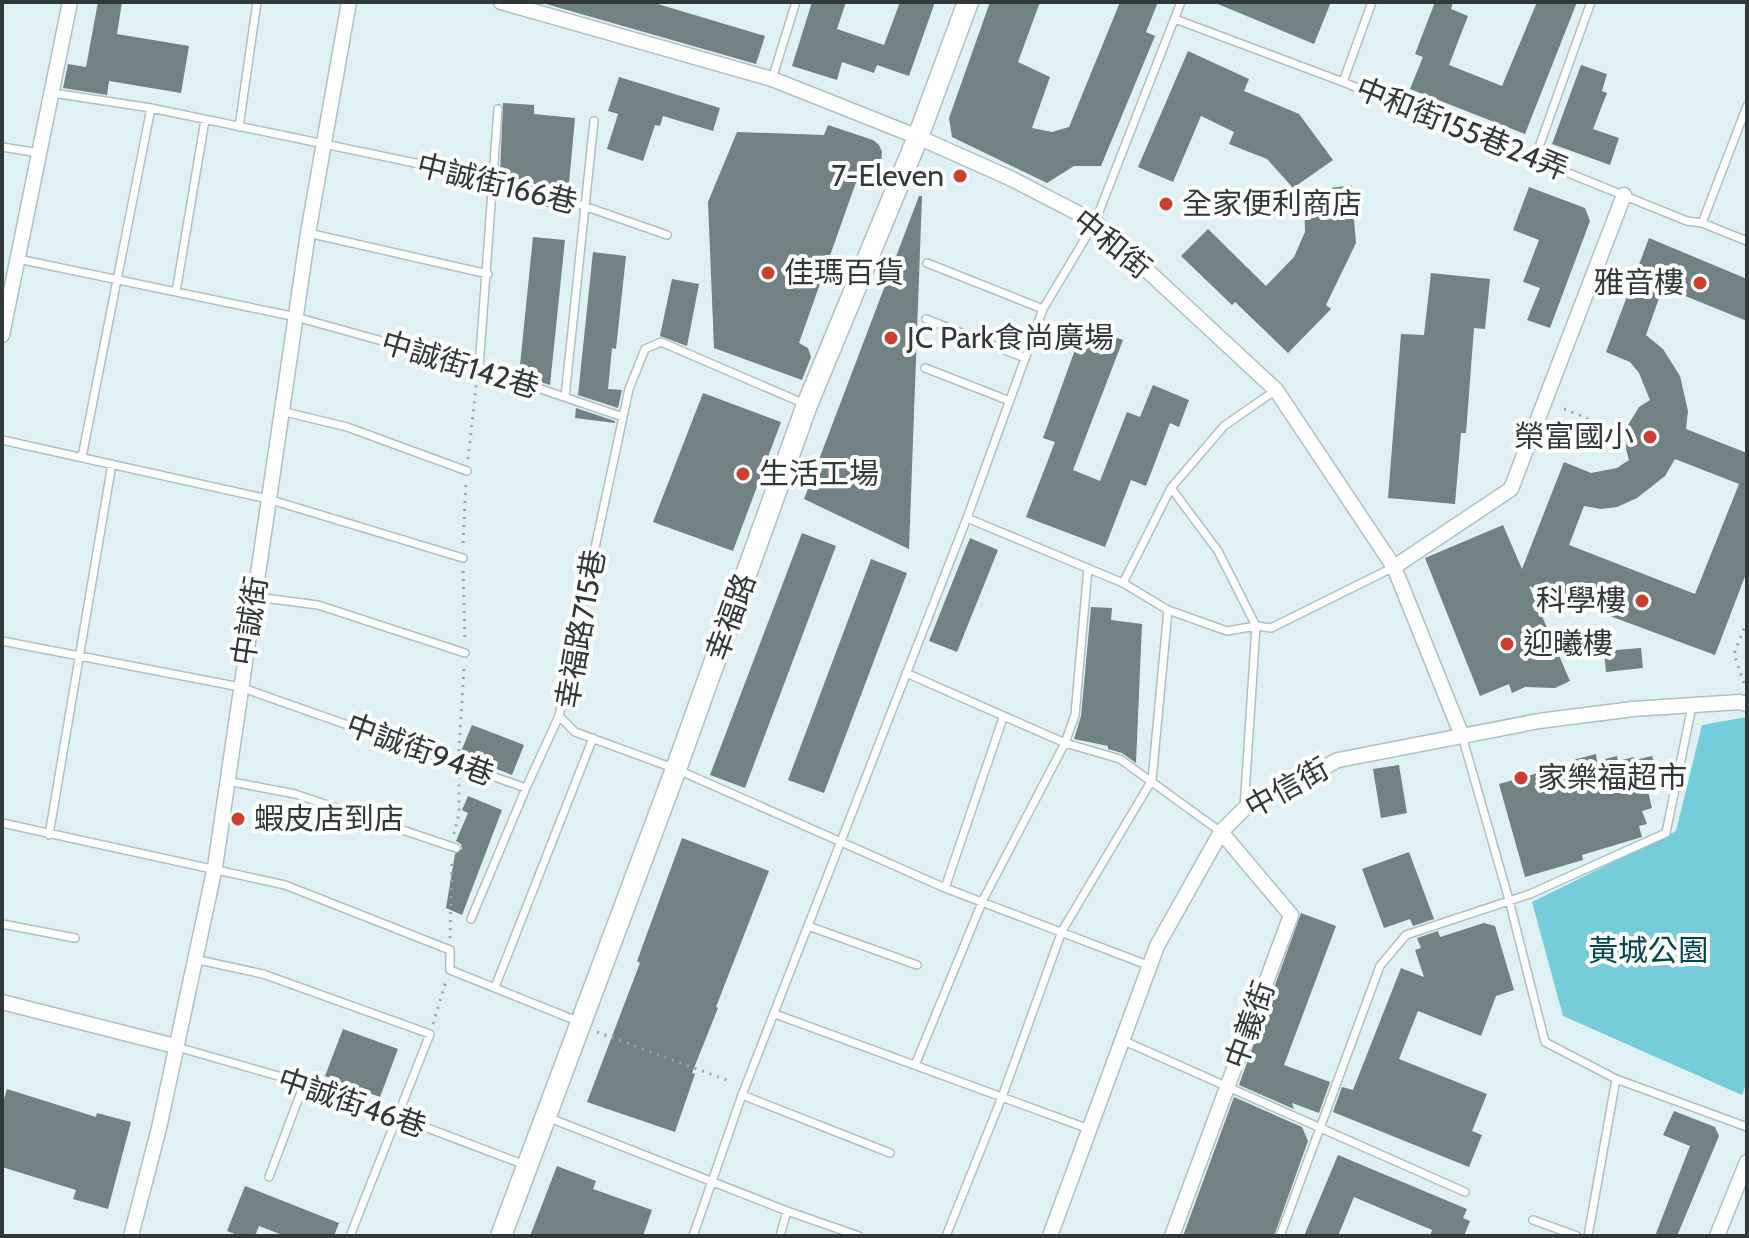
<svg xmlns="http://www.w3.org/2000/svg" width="1749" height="1238" font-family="Cabin,'Noto Sans TC',sans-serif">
  <rect width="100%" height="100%" fill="#dff1f4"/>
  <!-- green -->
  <path fill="#75ccdb" d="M1747,717V1082L1742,1095L1563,1016L1532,902L1676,831L1702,725Z"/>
  <!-- building -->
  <path fill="#718184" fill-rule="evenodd" d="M98,2H122L117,34L189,46L181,93L109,81L107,95L63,88L68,64L86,67Z
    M547,2H651L765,36L756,64L546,4Z
    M812,2H846L837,29L884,45L900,2H935L909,76L877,65L874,73L842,62L837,80L792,66Z
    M990,2H1040L1018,62L1050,77L1032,128L1052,132L1069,127L1120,2H1158L1146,32L1155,36L1101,166H1074L1047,183L952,137L949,118Z
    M1213,2H1331L1314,44Z
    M1435,2H1453L1451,9L1468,16L1449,65L1502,86L1537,2H1577L1525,134L1410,89L1423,57L1415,54Z
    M1188,51L1249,79L1244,91L1299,114L1333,160L1293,188L1267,159L1229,144L1234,132L1201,116L1173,182L1138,167Z
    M1581,65L1607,74L1602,91L1607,93L1593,129L1619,138L1610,165L1552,144Z
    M619,77L720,108L713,131L663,116L660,126L655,125L643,161L607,149L618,114L608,111Z
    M503,103L534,105V114L575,118L568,194L500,174Z
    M828,125L873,140L879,145L882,152L881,163L872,171H860L799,343L808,348L811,357L802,380L714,348L708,202L737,132L824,135Z
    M1351,185L1356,243L1326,305L1331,309L1288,353L1235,302L1232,305L1181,256L1208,229L1266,286L1294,257L1305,232L1304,192Z
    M1529,187L1585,208L1590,221L1550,328L1527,320L1540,288L1523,282L1539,240L1513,230Z
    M919,196H922L909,549L804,499Z
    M534,198L566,208V209L533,205Z
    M533,237L565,240L550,385L519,375Z
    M1649,238L1747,279V321L1663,287L1646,335L1663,349L1680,376L1688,411L1686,429L1747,453V571L1715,655L1529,586L1570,681L1555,688L1525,687L1512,693L1509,684L1480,696L1425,558L1503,525L1522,569L1564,462L1591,473L1617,468L1629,460L1626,449L1628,425L1639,407L1650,400L1639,373L1630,362L1606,352ZM1675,459L1739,484L1695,594L1569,545L1584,506L1601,509L1617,507L1637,498L1665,476Z
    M593,252L626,256L616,349L612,348L608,389L622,390L618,408L578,395Z
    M1431,273L1490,279L1485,329L1474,328L1466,433H1461L1455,504L1388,498L1401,334L1424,335Z
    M672,279L699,284L687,346L660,336Z
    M1084,325L1123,340L1073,470L1100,481L1127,412L1140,417L1153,385L1189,400L1179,427L1170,423L1146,486L1131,480L1105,547L1026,517L1055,442L1043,438Z
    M703,393L781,422L733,551L653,522Z
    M576,408L615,421V423L575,418Z
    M802,533L836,546L745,788L710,775Z
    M970,538L998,550L957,652L929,641Z
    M871,559L907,573L824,793L788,780Z
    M1091,607L1112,608L1111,620L1142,624L1136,763L1122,753L1108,749V746L1074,739L1081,716Z
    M1641,648L1643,668L1606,672L1604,651Z
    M472,725L524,745L512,775L460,754Z
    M1596,754L1597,761L1617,756L1618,761L1634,757L1635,760L1652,756L1659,779L1651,781L1654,790L1648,791L1652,808L1642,811L1647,824L1639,826L1642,837L1582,855L1583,860L1525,877L1499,784L1574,763L1573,760Z
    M1399,765L1407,813L1381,818L1373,769Z
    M468,796L502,810L462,915L446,908L455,854L462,849L461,844L456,841L468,813L462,810Z
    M682,838L769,871L716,1007L718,1008L692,1073L695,1074L675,1132L587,1102L640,963L637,961Z
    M1409,852L1434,919L1413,926L1410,919L1384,928L1362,869Z
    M1301,913L1336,926L1284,1065L1330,1082L1319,1113L1292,1103L1294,1109L1239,1085Z
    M1484,923L1495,926L1514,990L1496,996L1481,1036L1418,1011L1399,1059L1487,1094L1472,1131L1482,1135L1469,1167L1333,1112L1342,1087L1353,1090L1401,968L1424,977L1415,950L1421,948L1417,938L1438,931L1440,937Z
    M343,1029L398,1049L380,1097L325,1076Z
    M7,1089L96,1117L97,1113L131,1122L108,1209L73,1199L76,1190L2,1167V1106Z
    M1234,1097L1302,1127L1308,1141L1274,1236H1183Z
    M1674,1111L1715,1127L1719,1136L1677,1236H1655L1690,1146L1663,1135Z
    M1338,1155L1467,1209L1463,1218L1470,1221L1464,1236H1430L1432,1230L1354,1197L1338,1236H1304Z
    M557,1166L596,1181L593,1189L652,1210L643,1236H530Z
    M245,1186L339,1223L334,1236H285L259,1226L255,1236H240L227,1231Z"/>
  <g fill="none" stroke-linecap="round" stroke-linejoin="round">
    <defs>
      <path id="lane" d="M1175,19L1343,82L1687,221L1702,223L1747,241
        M772,79L796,2
        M1343,82L1372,2
        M53,93L151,108L492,179L584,206L667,235
        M239,127L257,2
        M2,147L39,153
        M1535,158L1591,2
        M1702,223L1747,106
        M308,233L488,274
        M18,259L296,317L479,368L623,417
        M927,263L1043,309
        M176,292L205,120
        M926,319L1025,358
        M479,368L498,109
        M925,368L1010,401
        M565,397L594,121
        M805,404L661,342L645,349L629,389L559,716L575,732L676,769L945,888L1150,966
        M281,411L347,427L467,471
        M2,440L268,499L463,558
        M82,457L151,108
        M1171,488L1218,551L1256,626L1244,809
        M967,518L1123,583L1168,610L1227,631L1256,626L1271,628L1394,567
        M1123,583L1171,488L1224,426L1276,390
        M256,597L318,605L465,653
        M2,641L240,687L526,788L559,716
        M906,673L1065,743L1120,759L1221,832
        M1462,736L1509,900L1545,1042L1616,1079L1747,1127
        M227,781L295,794L456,848
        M2,823L285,885L450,950V970L577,1021
        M49,835L112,464
        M945,888L1003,718
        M471,919L526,788
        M2,924L75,938
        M808,926L917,965
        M194,959L263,974L430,1034L350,1236
        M495,987L593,738
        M775,1014L1089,1129
        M1122,1040L1465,1192
        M177,1047L327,1090L525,1165
        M915,1065L983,900L1065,743L1075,715L1088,568
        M742,1095L890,1153
        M547,1117L787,1211L859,1236
        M269,1177L304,1084
        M1533,1220L1577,1236
        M693,1236L742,1095L967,518L1043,309L1095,222L1181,2
        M780,1236L787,1211
        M946,1236L1002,1097L1062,931L1152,780L1168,610
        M1280,1236L1380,966L1406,935L1530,894L1666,833L1692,706
        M1588,1236L1616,1079"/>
      <path id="street" d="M501,2L772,79L918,137L1012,179L1095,222L1276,390L1394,567L1462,736
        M2,335L70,2
        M1394,567L1511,489L1624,195
        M2,1002L175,1046
        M131,1236L159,1128L215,867L308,233L349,2
        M1050,1236L1157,946L1221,832L1244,809L1338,760L1539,721L1633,709L1740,702L1747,704
        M1172,1236L1291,915L1221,832
        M1717,1236L1747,1162"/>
      <path id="secondary" d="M501,1236L676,769L807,405L918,137L968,2"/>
    </defs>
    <!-- lane casing -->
    <use href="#lane" stroke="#afc0c3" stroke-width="10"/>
    <!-- street casing -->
    <use href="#street" stroke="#afc0c3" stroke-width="17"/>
    <!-- secondary casing -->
    <use href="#secondary" stroke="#afc0c3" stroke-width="23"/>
    <!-- path -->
    <path stroke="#98a6a8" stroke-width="3" stroke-dasharray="2 6" stroke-linecap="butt" d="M1564,409L1622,432
      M468,459L477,379
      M463,543L466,483
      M463,571L465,639
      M1744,683L1734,654L1747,621
      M459,751L464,667
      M454,834L459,814V778
      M450,938L452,862
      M433,1024L446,981
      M597,1032L732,1082"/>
    <!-- lane -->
    <use href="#lane" stroke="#fff" stroke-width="7"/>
    <!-- street -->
    <use href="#street" stroke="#fff" stroke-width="14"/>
    <!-- secondary -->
    <use href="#secondary" stroke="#fff" stroke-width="20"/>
  </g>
  <!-- markers -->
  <g fill="#cc3f30" stroke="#fff" stroke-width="3">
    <circle cx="960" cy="176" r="8"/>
    <circle cx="1166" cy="204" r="8"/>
    <circle cx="768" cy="273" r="8"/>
    <circle cx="1700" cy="283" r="8"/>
    <circle cx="891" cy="338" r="8"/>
    <circle cx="1650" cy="437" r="8"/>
    <circle cx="743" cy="474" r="8"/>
    <circle cx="1642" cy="601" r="8"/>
    <circle cx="1507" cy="644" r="8"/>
    <circle cx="1521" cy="778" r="8"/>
    <circle cx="238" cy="819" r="8"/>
  </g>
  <g text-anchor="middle" stroke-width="8" stroke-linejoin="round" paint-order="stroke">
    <!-- street labels -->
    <g font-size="30" fill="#313839" stroke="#fff">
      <text transform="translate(1462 129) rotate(22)" y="10">中和街155巷24弄</text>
      <text transform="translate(497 184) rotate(14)" y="10">中誠街166巷</text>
      <text transform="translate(1112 244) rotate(39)" y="10">中和街</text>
      <text transform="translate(460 365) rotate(17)" y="10">中誠街142巷</text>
      <text transform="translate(731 617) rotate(-70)" y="10">幸福路</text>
      <text transform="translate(250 621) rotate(-81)" y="10">中誠街</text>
      <text transform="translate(581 629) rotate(-80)" y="10">幸福路715巷</text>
      <text transform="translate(420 750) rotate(20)" y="10">中誠街94巷</text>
      <text transform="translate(1287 788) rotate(-29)" y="10">中信街</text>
      <text transform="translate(1250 1025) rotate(-70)" y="10">中義街</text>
      <text transform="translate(352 1103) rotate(19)" y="10">中誠街46巷</text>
    </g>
    <!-- poi labels -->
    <g font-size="30" fill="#313839" stroke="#fff" text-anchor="start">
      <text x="944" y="186" text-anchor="end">7-Eleven</text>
      <text x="1182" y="214">全家便利商店</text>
      <text x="784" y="283">佳瑪百貨</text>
      <text x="1684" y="293" text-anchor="end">雅音樓</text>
      <text x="907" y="348">JC Park食尚廣場</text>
      <text x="1634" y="447" text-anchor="end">榮富國小</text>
      <text x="759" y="484">生活工場</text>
      <text x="1626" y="611" text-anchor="end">科學樓</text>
      <text x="1523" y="654">迎曦樓</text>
      <text x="1537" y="788">家樂福超市</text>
      <text x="254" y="829">蝦皮店到店</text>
    </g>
    <!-- park labels -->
    <g font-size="30" fill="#004750" stroke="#fff">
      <text x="1648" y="961">黃城公園</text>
    </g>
  </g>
  <!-- border -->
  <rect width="1749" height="1238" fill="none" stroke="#313839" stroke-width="8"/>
</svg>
